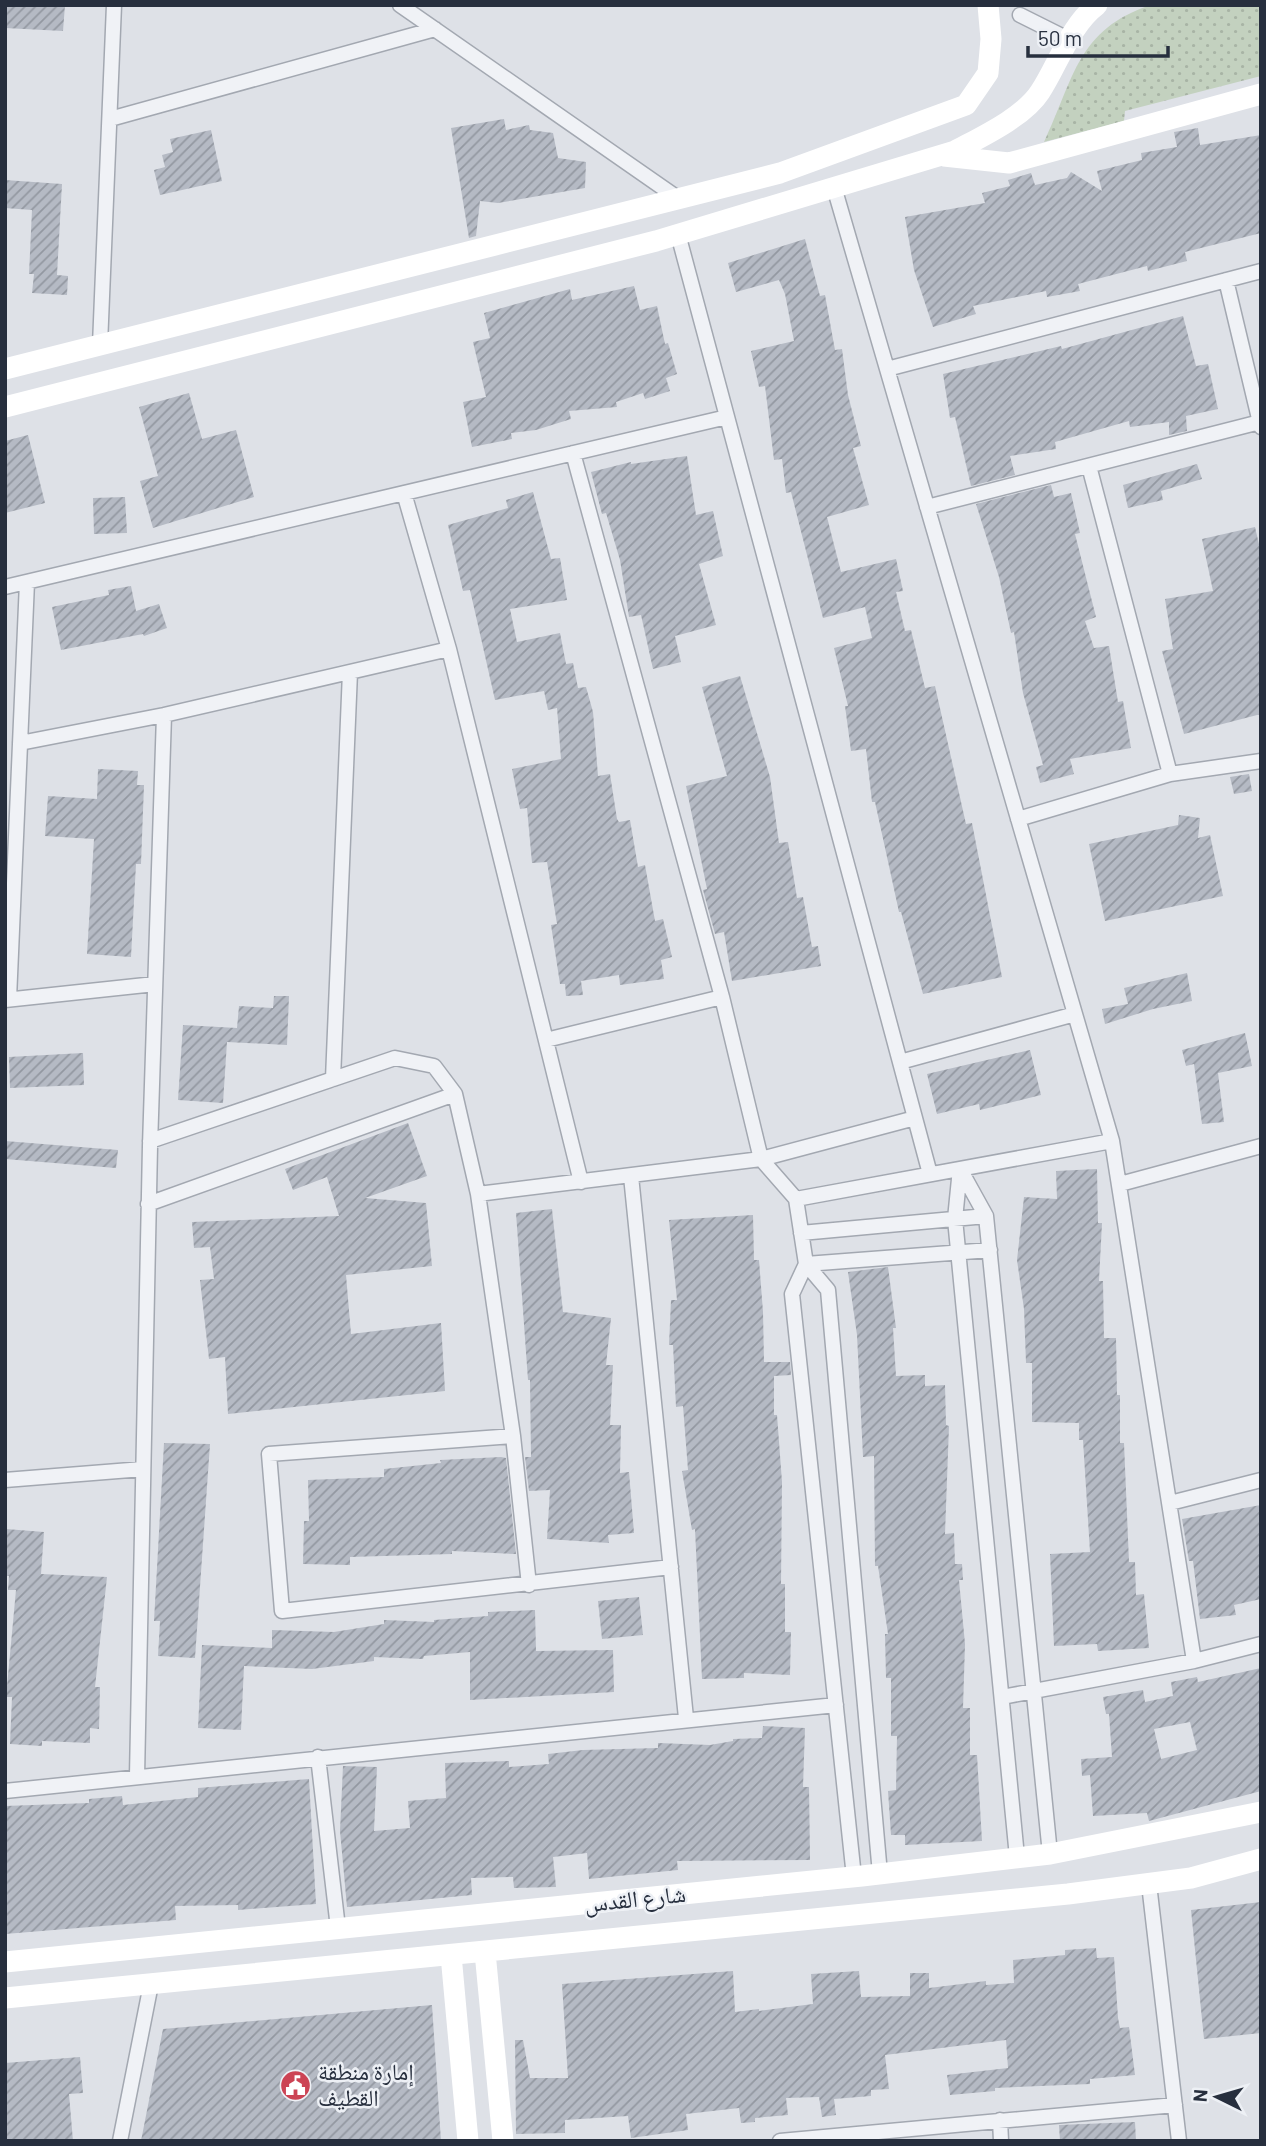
<svg xmlns="http://www.w3.org/2000/svg" width="1266" height="2146" font-family="Barlow,'Noto Naskh Arabic',sans-serif">
  <defs>
    <pattern id="grass-dots" width="8" height="8" patternUnits="userSpaceOnUse" patternTransform="scale(1.75)"><rect width="8" height="8" fill="#c3d1bf"/><path d="M2 2h.1M6 6h.1" fill="none" stroke="#a8b4a5" stroke-width="1.8" stroke-linecap="round"/></pattern>
    <pattern id="building-hatch" width="6" height="6" patternUnits="userSpaceOnUse" patternTransform="scale(1.75)"><rect width="6" height="6" fill="#b5bac4"/><path d="M-1 1l2-2M0 6l6-6M5 7l2-2" fill="none" stroke="#9398a1"/></pattern>
  </defs>
  <rect width="100%" height="100%" fill="#dee1e7"/>
  <!-- grass -->
  <path fill="url(#grass-dots)" d="M1151,5H1261V76L1125,111L1124,121L1044,142C1074,79 1077,29 1151,5Z"/>
  <!-- building -->
  <path fill="url(#building-hatch)" fill-rule="evenodd" d="M5,5H65L63,31L5,28Z
    M504,119L506,130L529,125L530,130L553,133L558,158L586,162L585,188L498,203L480,201L476,236L469,238L451,128Z
    M1198,128L1200,145L1261,135V233L1185,252L1187,261L1148,271L1147,266L1078,284L1080,291L1047,297L1046,291L973,306L976,314L933,327L914,270L905,217L985,203L982,193L1010,186L1008,180L1031,173L1035,185L1067,178L1071,172L1102,191L1097,171L1142,160L1141,153L1177,147L1174,132Z
    M211,130L222,181L160,195L154,170L165,167L162,155L173,152L170,139Z
    M5,180L62,184L57,275L68,276L67,295L32,293L34,274H29L32,210L5,208Z
    M805,239L820,296L825,295L835,350L842,349L848,395L861,446L853,448L869,505L827,517L841,572L896,559L903,591L896,592L905,631L911,630L925,688L935,686L966,824L972,823L1002,977L923,994L901,912H899L875,802H872L866,749L851,751L845,706H848L834,648L872,638L865,607L823,618L791,492L786,493L782,459L774,460L765,386L759,387L751,351L794,341L785,294L779,280L736,292L728,263Z
    M634,286L640,310L657,306L665,344L668,343L677,374L666,378L670,391L645,399L643,393L616,402L617,407L569,411L571,419L536,430L511,433L512,439L472,447L463,402L486,397L473,342L490,338L484,313L570,289L572,300Z
    M1183,316L1196,366L1208,364L1218,409L1186,416L1187,431L1169,435V422L1130,427L1129,421L1055,442L1056,449L1010,456L1015,475L971,486L955,417L950,418L943,374L1061,346L1062,349Z
    M189,393L202,439L236,430L254,497L153,528L140,481L158,476L139,407Z
    M28,435L45,503L5,513V441Z
    M687,456L696,515L713,511L723,556L699,564L716,625L675,636L681,662L653,669L641,615L629,617L620,560L606,513L602,514L591,472L631,462V464Z
    M1197,464L1202,479L1161,491L1163,500L1128,508L1123,485Z
    M1051,485L1054,497L1071,493L1080,533L1075,534L1096,617L1085,621L1094,648L1109,646L1118,702L1123,701L1131,748L1070,759L1074,774L1040,783L1036,767L1043,765L1023,693L1014,632L1011,633L999,577L976,504Z
    M533,492L551,559L560,558L567,600L510,609L517,642L560,633L566,664L573,663L578,688L586,687L593,712L598,776L610,774L617,819L619,822L630,820L638,867L645,865L655,921L663,919L672,957L661,960L664,979L620,985L619,975L581,981L583,995L566,996L565,984H560L551,925L557,924L547,862L532,863L527,808L520,809L512,769L561,759L557,708L548,710L544,691L495,700L470,590L463,591L448,525L508,508L506,500Z
    M125,497L127,533L94,534L93,498Z
    M1255,527L1261,553V714L1184,734L1162,651L1173,649L1165,599L1213,591L1202,539Z
    M131,586L136,611L159,604L167,628L144,636L143,634L61,650L52,607L109,595L108,590Z
    M740,676L770,777L779,843L788,842L797,898L803,897L812,947L818,946L821,966L732,981L724,932L715,934L703,890L707,889L686,786L727,776L702,687Z
    M98,769L138,771L137,785H144L141,864H136L131,957L87,954L94,839L45,836L48,796L97,799Z
    M1249,774L1252,791L1234,794L1230,777Z
    M1179,815L1200,818L1198,838L1210,835L1223,896L1105,921L1089,844L1178,825Z
    M1187,973L1192,1001L1153,1009L1105,1024L1102,1009L1128,1004L1124,988Z
    M274,996H289L287,1045L227,1042L223,1103L178,1100L183,1025L237,1028L239,1006L273,1008Z
    M1245,1033L1252,1066L1218,1073L1224,1122L1202,1124L1194,1064L1186,1066L1182,1050Z
    M1030,1050L1041,1095L980,1110L979,1104L937,1114L927,1074Z
    M83,1053L84,1085L10,1088L9,1057Z
    M408,1123L427,1176L365,1198L426,1203L432,1266L346,1275L351,1334L441,1323L445,1391L228,1414L225,1357L209,1359L200,1280L214,1279L210,1247L194,1248L192,1222L339,1216L327,1177L293,1190L285,1169Z
    M5,1141L118,1150L116,1168L5,1159Z
    M1097,1169L1098,1223H1102L1099,1281H1103L1104,1338H1116L1117,1395H1120V1443H1124L1129,1562H1135L1136,1595L1144,1594L1149,1648L1098,1651L1097,1644L1054,1646L1050,1554L1090,1552L1083,1440H1079V1423L1032,1422V1363H1026L1024,1309L1017,1260L1024,1197L1057,1199L1056,1171Z
    M552,1209L563,1312L611,1318L606,1365H613L610,1425H621L620,1473L629,1472L634,1533L608,1535L609,1543L547,1539L550,1490L529,1491L525,1457H531L530,1380H528L516,1213Z
    M753,1215L754,1260H759L763,1312L764,1362H790L791,1375L774,1376V1415H777L782,1482L781,1584H785V1632H791L790,1675L744,1673V1678L702,1679L695,1529L692,1530L682,1471L688,1470L683,1406L676,1407L673,1345H669L671,1300H677L669,1220Z
    M888,1267L896,1328H893L896,1376L925,1375V1386L945,1385L946,1425L949,1426L945,1534L954,1533L955,1564H962L963,1580H959L965,1644L963,1708H970V1755H977L982,1841L905,1845V1835H891L888,1791L896,1790L897,1736H891V1678H886L885,1634H888L878,1566H875L874,1456L863,1457L857,1335L848,1272Z
    M164,1443L210,1444L195,1658L158,1656L160,1621H154Z
    M501,1457L506,1458L516,1554L452,1551V1554L350,1557V1565L303,1564L304,1521H309L308,1480L384,1477V1469L441,1463L440,1460Z
    M1261,1505V1599L1234,1605L1236,1615L1200,1619L1193,1561H1189L1182,1519Z
    M6,1529L44,1532L41,1574L107,1577L95,1687H100L99,1729L90,1728V1743L42,1741V1746L10,1744L12,1697H6L16,1590H8L9,1576H5Z
    M639,1597L643,1635L602,1639L598,1601Z
    M535,1610L536,1651L613,1650L614,1692L470,1700V1652L424,1656L423,1659L374,1657V1661L312,1669L244,1666L241,1730L198,1728L202,1645L272,1648V1630L334,1632L384,1624V1620L434,1622V1620L488,1616V1612Z
    M1261,1668V1791L1149,1821L1147,1813L1093,1816L1090,1775L1082,1776L1081,1759L1112,1757L1109,1714H1106L1103,1697L1143,1690L1145,1702L1173,1696L1171,1682L1197,1677L1198,1682ZM1190,1722L1197,1750L1161,1759L1154,1729Z
    M763,1726L805,1728L803,1787H809L810,1860L677,1861L678,1870L589,1879L587,1853L553,1857L556,1887L514,1888L513,1877L471,1878L472,1895L347,1907L340,1831L343,1766L377,1767L374,1831L410,1828L408,1801L446,1798L445,1763L509,1761V1767L549,1764L548,1754L583,1750L658,1748V1743L710,1745L733,1741V1739L762,1738Z
    M309,1779L316,1904L238,1910V1905L175,1906L176,1920L5,1934V1806L89,1803V1799L122,1796L123,1805L198,1797V1788Z
    M1261,1902V2033L1204,2039L1191,1910Z
    M1096,1948L1097,1958L1114,1957L1118,2018L1120,2028L1129,2027L1135,2075L1090,2079V2084L995,2088V2091L950,2095L947,2075L1008,2068L1006,2040L885,2055L889,2089L871,2090V2096L834,2099L836,2115L822,2117L819,2097L786,2098L788,2115L755,2118V2122L741,2123L739,2108L686,2114L688,2130L631,2138L628,2116L565,2120V2133L516,2134L515,2040H523L530,2078H568L562,1984L733,1971L735,2012L759,2009V2011L813,2004L811,1974L859,1971L861,1997L910,1996V1973H929V1988L986,1981V1985L1014,1983L1013,1960L1065,1955V1950Z
    M432,2005L441,2141H141L163,2029Z
    M80,2057L83,2093L69,2094L73,2141H5V2063Z
    M1135,2122L1136,2141H1060L1059,2125Z"/>
  <g fill="none" stroke-linecap="round" stroke-linejoin="round">
    <defs>
      <path id="street" d="M400,5L679,199
        M1020,15L1070,40
        M110,119L435,29
        M834,187L1112,1141L1194,1661
        M678,234L930,1174
        M1226,280L1261,427
        M100,345L114,5
        M887,369L1261,271
        M573,453L722,997L761,1159L796,1199L806,1264L828,1290L880,1874
        M404,493L449,649L581,1182
        M927,507L1260,422
        M5,587L727,417
        M20,743L164,715L449,649
        M1170,774L1261,761
        M1018,819L1170,774L1089,466
        M9,999L27,582
        M5,1000L155,984
        M546,1040L722,997
        M900,1062L1075,1014
        M333,1079L350,672
        M150,1141L395,1058L434,1066L455,1094L478,1194L513,1436L529,1585
        M960,1169L986,1216L1050,1854
        M960,1169L955,1219L1017,1857
        M631,1176L686,1718
        M1120,1184L1261,1146
        M478,1194L761,1159L915,1118
        M796,1199L1112,1141
        M148,1204L455,1094
        M801,1233L986,1216
        M513,1436L269,1454L282,1611L671,1567
        M5,1480L143,1469
        M1170,1503L1261,1480
        M1002,1697L1194,1661L1261,1644
        M318,1757L338,1928
        M137,1776L150,1146L164,715
        M5,1791L836,1705
        M854,1877L792,1294L806,1264L990,1250
        M1149,1884L1179,2141
        M1000,2120L1001,2141
        M120,2141L151,1984
        M780,2141L1175,2105"/>
    </defs>
    <!-- street casing -->
    <use href="#street" stroke="#a3a8b1" stroke-width="17"/>
    <!-- street -->
    <use href="#street" stroke="#f0f2f6" stroke-width="14"/>
    <!-- secondary -->
    <path stroke="#fff" stroke-width="21" d="M944,156L1009,163L1261,94
      M5,369L780,173L966,105L988,73L991,39L988,5
      M5,407L656,241L955,151C981,137 1024,117 1040,92C1058,65 1070,25 1097,5
      M485,1952L503,2141
      M451,1955L468,2141
      M5,1962L862,1876L1050,1854L1261,1812
      M5,1998L1068,1894L1191,1878L1261,1859"/>
  </g>
  <!-- icons -->
  <defs>
    <symbol id="civic-disc" viewBox="-11 -11 22 22"><circle r="9.5" fill="#cc4354" stroke="#edf0f5"/><path d="M-.6-6.5H3V-4.5H.6V-3L4-1V1h2V6H-6V1h2V-1L-.6-3ZM-1.2 2.5V6h2.4V2.5Z" fill="#fff"/></symbol>
  </defs>
  <g fill-rule="evenodd">
    <use href="#civic-disc" x="278" y="2068" width="35" height="35"/>
  </g>
  <g text-anchor="middle" stroke-width="5" stroke-linejoin="round" paint-order="stroke">
    <!-- street labels -->
    <g font-size="23" fill="#272f3e" stroke="#edf0f5">
      <text transform="translate(635 1899) rotate(-6)" y="8">شارع القدس</text>
    </g>
    <!-- poi labels -->
    <g font-size="23" fill="#272f3e" stroke="#edf0f5" text-anchor="start">
      <text x="318" y="2080">إمارة منطقة<tspan x="318" dy="26">القطيف</tspan></text>
    </g>
  </g>
  <!-- border -->
  <rect width="1266" height="2146" fill="none" stroke="#272f3e" stroke-width="14"/>
  <!-- north arrow -->
  <g transform="translate(1217 2097) rotate(275)" stroke="#edf0f5" stroke-width="5" paint-order="stroke">
  <path d="M0-5L12 26L0 18L-12 26Z" fill="#272f3e"/>
  <text y="-10" font-size="19" font-weight="bold" text-anchor="middle" fill="#272f3e">N</text>
  </g>
  <!-- scale -->
  <path d="M1028 46v10h140v-10" fill="none" stroke="#272f3e" stroke-width="3.5"/>
  <text x="1038" y="46" font-size="21" fill="#272f3e" stroke="#edf0f5" stroke-width="5" paint-order="stroke">50 m</text>
</svg>
